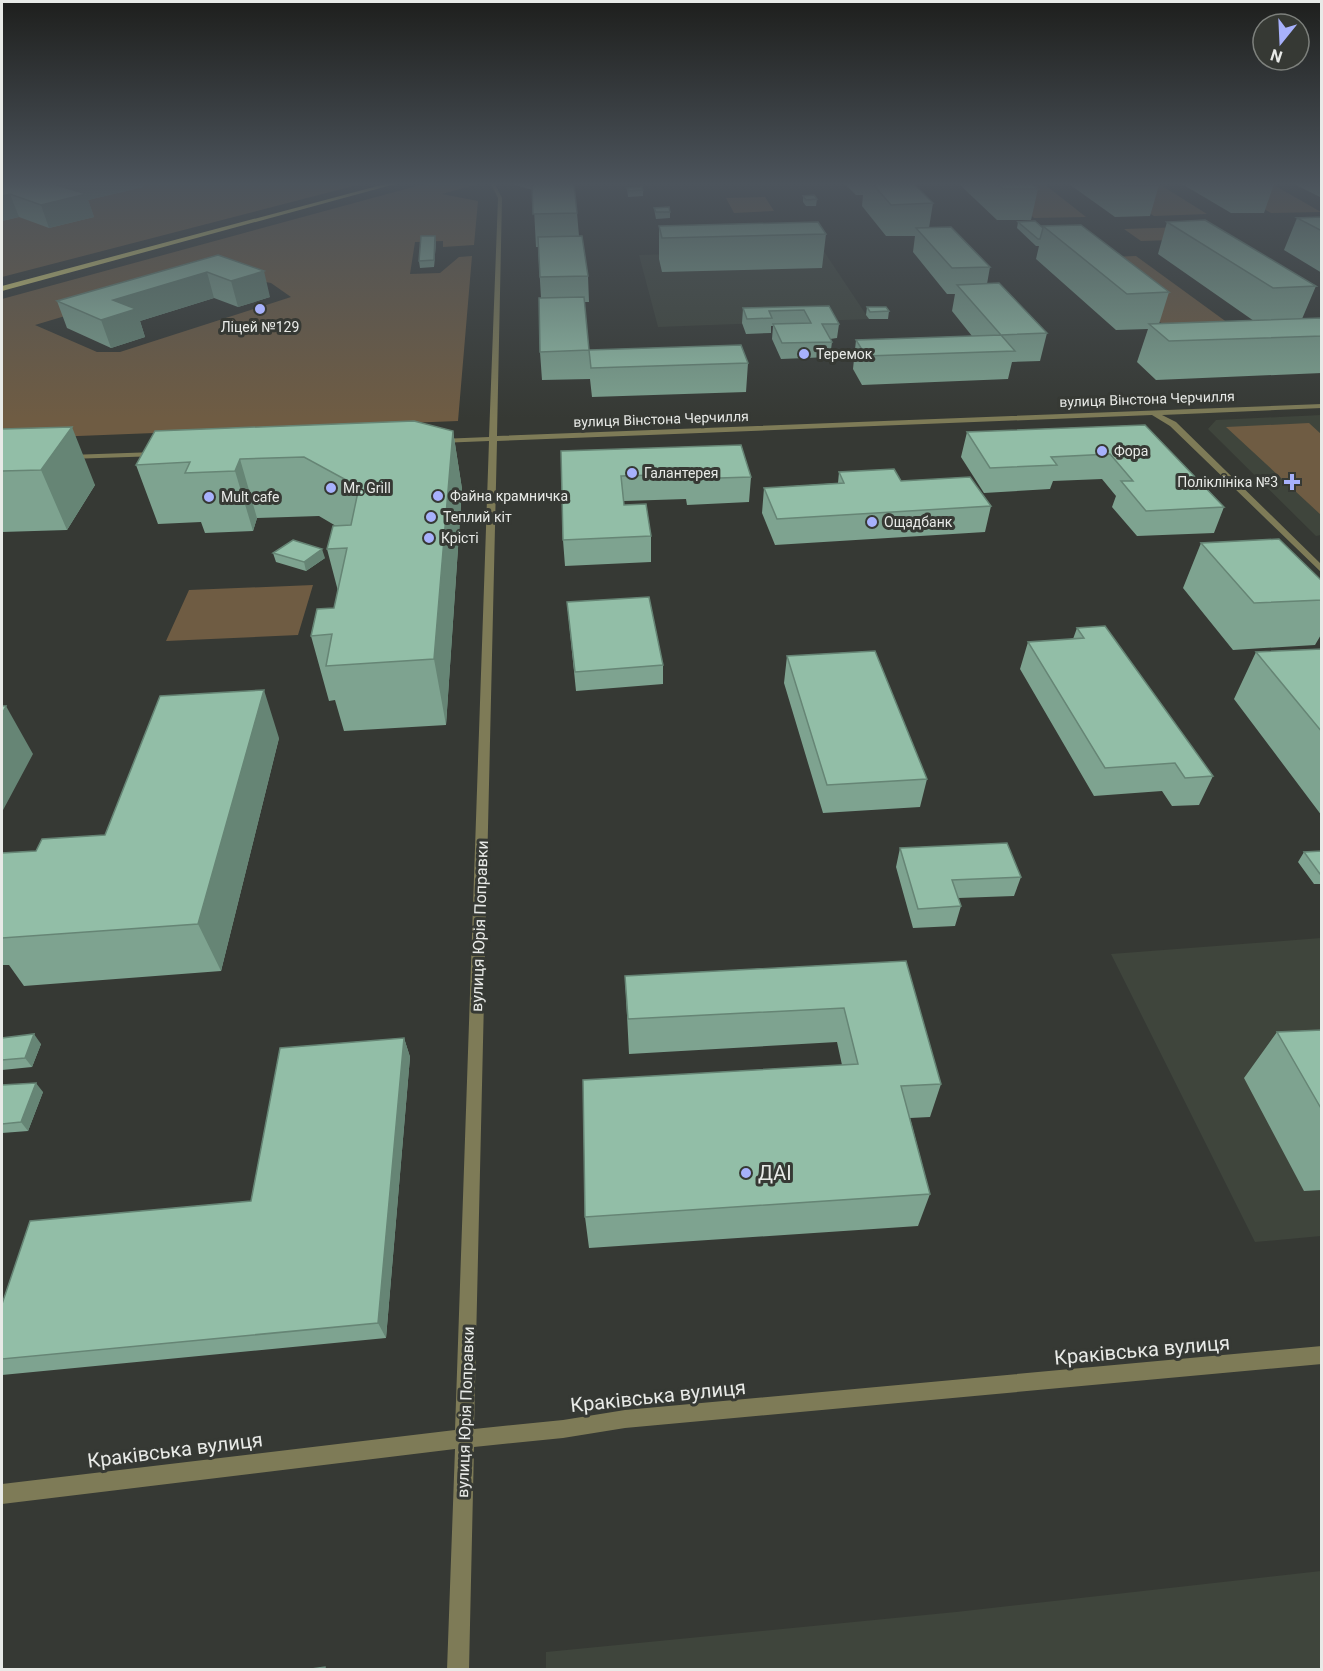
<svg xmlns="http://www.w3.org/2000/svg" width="1323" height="1671" font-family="Roboto,sans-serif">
  <rect width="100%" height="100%" fill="#363934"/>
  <!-- built -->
  <path fill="#3f453c" d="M823,250L869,319L658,327L639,255Z
    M1321,415V535L1316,536L1208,429L1216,420Z
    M1321,938V1236L1255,1242L1111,954Z
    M1321,1571V1669H546V1652L956,1612Z"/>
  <!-- green -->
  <path fill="#6f5c43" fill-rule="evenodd" d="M2,184H361L2,277Z
    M424,184H478L442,194L478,201L474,245L443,247V241L415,242L410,274L440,273L459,257L472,256L458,421L2,439V299ZM212,272L271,283L291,297L120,352H97L35,325Z
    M995,184H1044L1086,217L1034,218Z
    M1105,184H1159L1207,214L1154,216Z
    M1221,184H1272L1321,212L1271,213Z
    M765,197L774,211L734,213L726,198Z
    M1214,226L1234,238L1141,241L1124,229Z
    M1136,256L1228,323L1165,326L1081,258Z
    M1309,423L1321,434V515L1226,427Z
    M313,585L298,635L166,641L189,590Z"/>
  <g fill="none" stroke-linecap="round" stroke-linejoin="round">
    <!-- street -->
    <path fill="#7e7b57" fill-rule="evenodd" d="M491,184H495L502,198L497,436L1322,404V408L1162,415L1176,422L1322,565V573L1170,426L1152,415L497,441L474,1429L563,1420L625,1410L1322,1346V1364L625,1428L563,1438L474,1447L469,1670H447L455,1449L2,1504V1484L455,1430L489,441L440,443L436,441L440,439L489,437L498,198Z
      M156,452H159V456L69,459L65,457L69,455Z"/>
    <!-- highway -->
    <path fill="#dfd779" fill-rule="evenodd" d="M385,184H395L2,291V286Z"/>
  </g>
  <!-- wall -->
  <path fill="#7ea390" d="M5,184H142L143,187L88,200L94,217L49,228L19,217L2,221V185Z
    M515,184H574L577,213L579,236L588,276L589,302H584L589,350L748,363L746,392L592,397L590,379L542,380L540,352L541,298L538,247H536L533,190L515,185Z
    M845,184H914L933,203L929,228L990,267L987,284L1047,333L1040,361L1012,362L1008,379L862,385L853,369L856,340L972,336L952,311L955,294H947L913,252L915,236H886L862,206L863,195H856Z
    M959,184H1032L1038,189L1031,220H997Z
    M1069,184H1156L1159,185L1150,216L1115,217Z
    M1182,184H1274L1264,213H1231Z
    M1294,184H1322V198Z
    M627,188L643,190V196L628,197Z
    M803,196L817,199L816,206H806L803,202Z
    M654,208L670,212V218L656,219L655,214Z
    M1322,217V273L1284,250L1297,218Z
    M1018,222L1043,228V226L1169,292L1159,324L1254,321L1158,254L1167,222L1316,286L1302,319L1322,318V373L1156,380L1137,362L1148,329L1116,330L1036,259L1039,246H1036L1017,228Z
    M659,226L826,234L822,268L662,272L659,259Z
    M435,236L436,242L434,267L420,268L419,261Z
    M218,255L270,297L238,307L214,298L140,321L145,337L111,348L67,328L57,301Z
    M829,306L839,324L837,338L830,339L832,342L830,357L781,359L772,339L773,326H771V333L746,334L742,323L743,308Z
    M867,307L889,311L888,319H869L866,315Z
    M1145,425L1224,507L1214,533L1137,536L1112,507L1116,496L1102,479L1053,481L1050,489L984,493L961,457L967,432Z
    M2,429L95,485L67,530L2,532Z
    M453,431L462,489L446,725L344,731L335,700L329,701L311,636L334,608L338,591L327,549L336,526L319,516L257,518L253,531L205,533L201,522L158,524L136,465Z
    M561,451L751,477L749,502L687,505L686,499L624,501V505L651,536V562L565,566L563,540Z
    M839,472L901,481L991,506L985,532L775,545L762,513L764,488L838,483Z
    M1201,543L1322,581V633L1315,645L1233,650L1183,588Z
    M273,553L325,558L306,571L276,562Z
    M567,602L663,665V684L576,691Z
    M1077,628L1213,776L1199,805L1172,806L1162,791L1094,796L1020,669L1028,642L1073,639Z
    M1322,649V816L1234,699L1256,652Z
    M787,656L927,779L920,807L823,813L784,683Z
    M279,738L221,971L24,986L9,965H2V853L36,851L105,835Z
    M900,848L1021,877L1014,896L958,898L961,906L955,926L913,928L896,867Z
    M1322,851V884H1314L1298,862L1304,852Z
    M906,961L941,1084L930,1117L910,1118L930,1194L918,1226L589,1248L585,1217L842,1065L837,1042L629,1054L625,976Z
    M1322,1030V1190L1304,1191L1244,1078L1277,1032Z
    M2,1038L41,1044L32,1067L2,1070Z
    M404,1038L410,1057L386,1338L2,1375V1304L251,1201Z
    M2,1085L43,1092L28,1131L2,1133Z"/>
  <!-- shaded-wall -->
  <path fill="#668575" d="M54,184H142L143,187L88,200L94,217L49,228L41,205Z
    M10,194L19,217L2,221V196Z
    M435,236L436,242L434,267V260Z
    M264,271L270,297L238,307L231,281Z
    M207,272L214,298L140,321L145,337L111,348L101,320L113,300Z
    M72,427L95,485L67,530L41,470Z
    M453,431L462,489L446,725L434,659Z
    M240,459L257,518L253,531L235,471Z
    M322,549L325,558L306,571L304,562Z
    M264,690L279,738L221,971L198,924Z
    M6,706L33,754L2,812V714Z
    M34,1034L41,1044L32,1067L25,1058Z
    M404,1038L410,1057L386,1338L378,1323Z
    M36,1083L43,1092L28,1131L21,1122Z"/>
  <!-- building -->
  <path fill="#92bea7" stroke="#668575" stroke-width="1.5" d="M5,184H54L86,194L41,205L10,194L2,196V185Z
    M532,184H574L577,213L533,214Z
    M873,184H914L933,203L891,205Z
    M997,184H1032L1038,189H1003Z
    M1120,184H1156L1159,185L1123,186Z
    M642,187L643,190L628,191L627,188Z
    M814,195L817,199L806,200L803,196Z
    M669,207L670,212H656L654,208Z
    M1322,217V231L1297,218Z
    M1205,220L1316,286L1273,288L1167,222Z
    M1035,221L1043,228L1040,239H1038L1018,222Z
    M818,222L826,234L662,238L659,226Z
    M1081,225L1169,292L1127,294L1043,226Z
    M951,227L990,267L952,268L916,228Z
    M421,236H435L434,260L419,261Z
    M582,236L588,276L540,277L538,237Z
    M218,255L264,271L231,281L207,272L113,300L136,309L101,320L57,301Z
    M999,283L1047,333L1001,335L957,285Z
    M584,297L589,350L741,345L748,363L591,368L589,350L540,352L539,298Z
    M829,306L839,324H822L832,342L782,343L773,324L811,323L804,310L769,311L772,318L747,319L743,308Z
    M867,307H886L889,311L870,312Z
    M1322,318V336L1169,341L1149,324Z
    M1001,335L1015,351L866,356L856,340Z
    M414,421L453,431L434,659L326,666L332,634L311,636L317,609L334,608L347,548L327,549L333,526L351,525L359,487L304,457L240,459L235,471L185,473L190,462L136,465L155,431Z
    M1145,425L1224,507L1146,511L1121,481H1133L1110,454L1051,457L1057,465L990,468L967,432Z
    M72,427L41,470L2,471V429Z
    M741,445L751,477L687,479L686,474L621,476L624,505L646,504L651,536L563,540L561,451Z
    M894,469L901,481L970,477L991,506L777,519L764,488L844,483L839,472Z
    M1279,539L1322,581V600L1254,603L1201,543Z
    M293,540L322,549L304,562L273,553Z
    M649,597L663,665L575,672L567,602Z
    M1105,626L1213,776L1185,778L1175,763L1105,768L1028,642L1084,638L1077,628Z
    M1322,649V732L1256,652Z
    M875,651L927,779L827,785L787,656Z
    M264,690L198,924L2,938V853L36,851L42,839L105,835L160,696Z
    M2,706H6L2,714Z
    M1007,843L1021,877L952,880L961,906L918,909L900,848Z
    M1322,851V874H1320L1304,852Z
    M906,961L941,1084L901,1086L930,1194L585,1217L583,1080L858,1064L844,1008L628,1019L625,976Z
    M1322,1030V1110L1277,1032Z
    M34,1034L25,1058L2,1060V1038Z
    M404,1038L378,1323L2,1359V1304L30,1221L251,1201L280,1048Z
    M36,1083L21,1122L2,1124V1085Z
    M325,1667V1670H304Z"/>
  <!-- sky -->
  <linearGradient id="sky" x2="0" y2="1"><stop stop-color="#1e1f1d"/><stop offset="0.44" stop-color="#4c545c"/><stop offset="1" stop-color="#4c545c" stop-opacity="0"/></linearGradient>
  <rect width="1323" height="418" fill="url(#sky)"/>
  <!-- markers -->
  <g fill="#a7b1fc" stroke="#363934" stroke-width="2">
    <circle cx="260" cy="309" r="6"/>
    <circle cx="804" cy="354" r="6"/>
    <circle cx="1102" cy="451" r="6"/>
    <circle cx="632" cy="473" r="6"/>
    <path d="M1289 473h6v6h6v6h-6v6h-6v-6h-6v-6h6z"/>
    <circle cx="331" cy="488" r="6"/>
    <circle cx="438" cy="496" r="6"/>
    <circle cx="209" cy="497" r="6"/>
    <circle cx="431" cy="517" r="6"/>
    <circle cx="872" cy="522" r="6"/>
    <circle cx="429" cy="538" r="6"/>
    <circle cx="746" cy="1173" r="6"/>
  </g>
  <g text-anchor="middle" stroke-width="6" stroke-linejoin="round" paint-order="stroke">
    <!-- far-poi labels -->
    <g font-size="14" fill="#e8eae7" stroke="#363934" text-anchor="start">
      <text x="260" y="332" text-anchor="middle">Ліцей №129</text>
      <text x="816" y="359">Теремок</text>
      <text x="1114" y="456">Фора</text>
      <text x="644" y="478">Галантерея</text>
      <text x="1278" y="487" text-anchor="end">Поліклініка №3</text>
      <text x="343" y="493">Mr. Grill</text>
      <text x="450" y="501">Файна крамничка</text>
      <text x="221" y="502">Mult cafe</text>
      <text x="443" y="522">Теплий кіт</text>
      <text x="884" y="527">Ощадбанк</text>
      <text x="441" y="543">Крісті</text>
    </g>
    <!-- far-street labels -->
    <g font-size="14" fill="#e8eae7" stroke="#363934">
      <text transform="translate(1147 399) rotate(-2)" y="5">вулиця Вінстона Черчилля</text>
      <text transform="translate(661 419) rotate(-2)" y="5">вулиця Вінстона Черчилля</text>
    </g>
    <!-- street labels -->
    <g font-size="16" fill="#e8eae7" stroke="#363934">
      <text transform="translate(479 926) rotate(-88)" y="6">вулиця Юрія Поправки</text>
      <text transform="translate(465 1412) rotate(-88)" y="6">вулиця Юрія Поправки</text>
    </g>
    <!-- near-poi labels -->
    <g font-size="20" fill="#e8eae7" stroke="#363934" text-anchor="start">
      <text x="758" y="1180">ДАІ</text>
    </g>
    <!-- near-street labels -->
    <g font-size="20" fill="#e8eae7" stroke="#363934">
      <text transform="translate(1142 1350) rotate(-5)" y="7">Краківська вулиця</text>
      <text transform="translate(658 1396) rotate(-6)" y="7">Краківська вулиця</text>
      <text transform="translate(175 1450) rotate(-7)" y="7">Краківська вулиця</text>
    </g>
  </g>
  <!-- border -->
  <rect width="1323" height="1671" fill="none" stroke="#e8eae7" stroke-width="6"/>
  <!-- north arrow -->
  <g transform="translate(1281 42) rotate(198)"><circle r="28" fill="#363934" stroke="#7d807c" stroke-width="1.5"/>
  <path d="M0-4.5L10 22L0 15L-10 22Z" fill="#a7b1fc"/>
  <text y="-9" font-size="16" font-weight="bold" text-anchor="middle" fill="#e8eae7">N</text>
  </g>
</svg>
